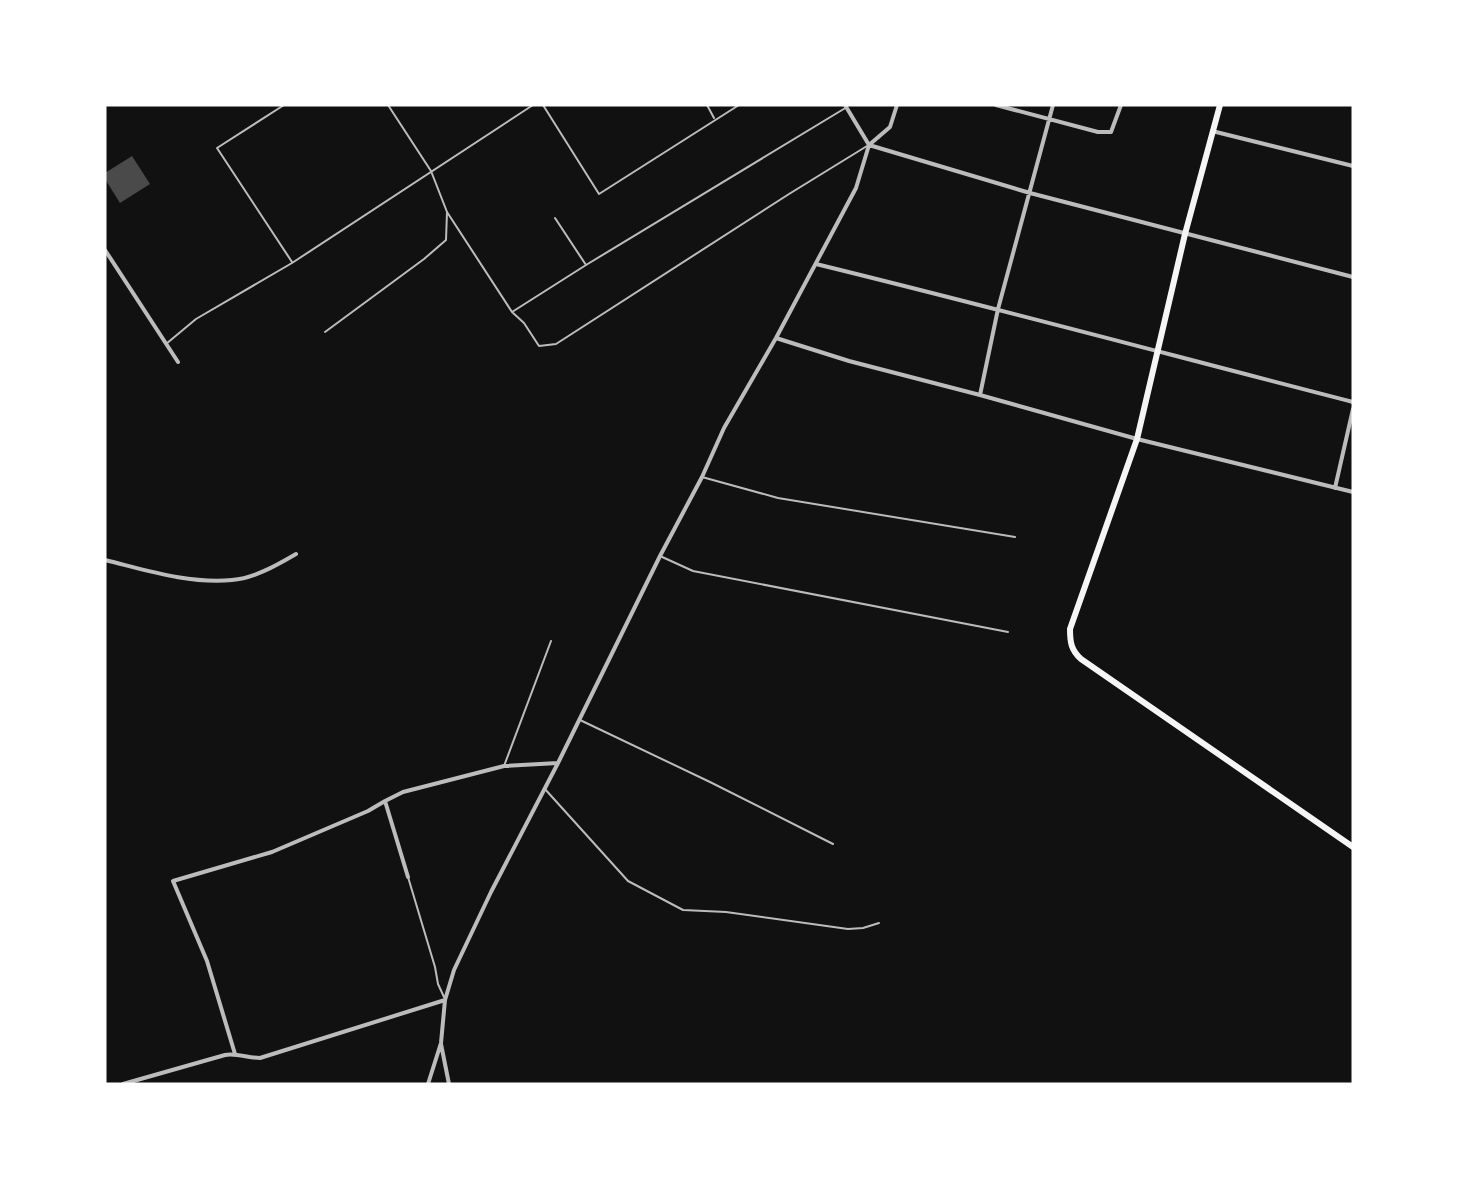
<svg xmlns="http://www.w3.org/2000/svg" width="1458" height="1189" font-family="'Source Sans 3',sans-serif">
  <rect width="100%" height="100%" fill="#111"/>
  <!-- building -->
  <path fill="#4a4a4a" d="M132,156L150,184L120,203L105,179V173Z"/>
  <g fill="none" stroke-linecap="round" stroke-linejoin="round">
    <!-- service -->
    <path stroke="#bcbcbc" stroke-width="2" d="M284,105L217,148L292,262
      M388,105L431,171L447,212L512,312L524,323L539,346L556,344L789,194L867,146
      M543,105L599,194L739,105
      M707,105L714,118
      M555,218L586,265
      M512,312L586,265L847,107
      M325,332L424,259L446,240L447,212
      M166,344L196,319L292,263L533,105
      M702,477L778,498L1015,537
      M660,556L693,571L1008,632
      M580,720L710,782L833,844
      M504,766L551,641
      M544,788L628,881L683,910L726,912L848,929L863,928L879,923
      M408,877L435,967L438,984L444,997"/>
    <!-- minor -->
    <path stroke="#bcbcbc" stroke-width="4" d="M897,105L890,127L869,145L1030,193L1353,277
      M996,105L1098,132H1111L1121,105
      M1212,131L1353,166
      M105,250L178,362
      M816,264C996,308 1174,356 1353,402
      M776,338L849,361L980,395L1137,439L1353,492
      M980,395L998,309L1053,105
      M1335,488L1353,409
      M105,560C146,570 189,584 232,580C255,578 277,565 296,554
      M385,801L403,792L504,766L558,763
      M441,1044L449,1084
      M235,1054L207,961L173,881L272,852L368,811L385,801L408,877
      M123,1084L225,1055C237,1053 248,1058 260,1058L445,1000
      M428,1084L441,1043L445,1000L454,970L491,892L558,763L660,556L702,477L724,428L776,338L856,188L869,145L845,105"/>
    <!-- secondary -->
    <path stroke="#f5f5f5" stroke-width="6" d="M1220,105L1185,234L1137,439L1070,629C1070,642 1071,650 1081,659L1353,847"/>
  </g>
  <!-- border -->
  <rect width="1458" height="1189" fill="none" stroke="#ffffff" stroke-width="213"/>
</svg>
